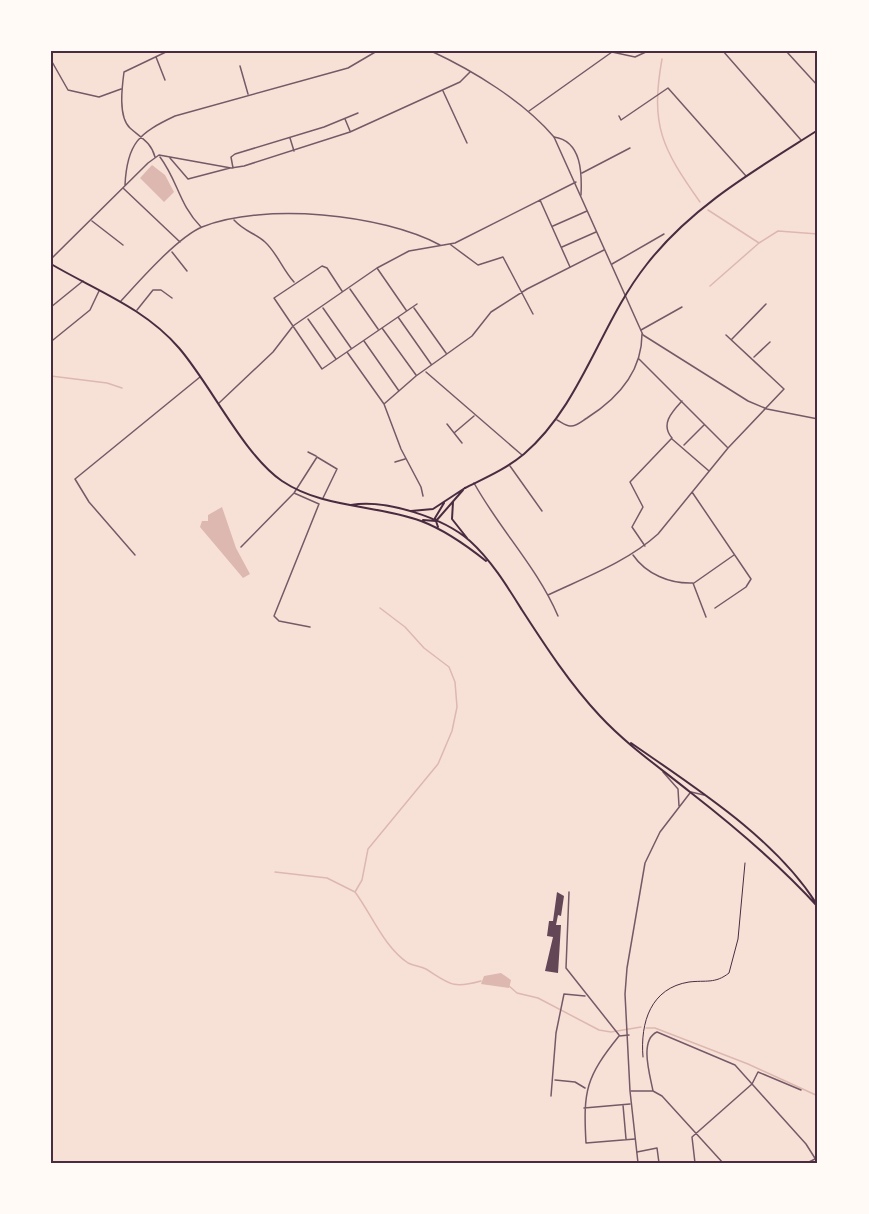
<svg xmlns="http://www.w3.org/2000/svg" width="869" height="1214" font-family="'PT Sans Narrow',sans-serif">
  <rect width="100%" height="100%" fill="#f7e1d7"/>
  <!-- water -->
  <path fill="#dcb8b0" d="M152,165L165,175L174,192L164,202L140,178Z
    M222,507L236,548L250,574L243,578L200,527L202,521H208V515Z
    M501,973L511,980L509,988L481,984L484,976Z"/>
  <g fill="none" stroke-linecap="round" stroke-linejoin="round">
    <!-- stream -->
    <path stroke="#dcb8b0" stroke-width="1.5" d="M662,59C650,126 662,148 700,202
      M708,210L759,243L778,231L818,234
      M710,286L759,243
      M51,376L107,383L122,388
      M380,608L405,627L424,648L449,667L455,682L457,707L452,731L438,764L368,849L362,880L355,892C372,915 384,947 408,963C414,966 420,966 426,969C450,984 452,989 481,981
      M275,872L327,878L355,892
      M509,986L517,993L538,998L599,1030L611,1032L641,1027
      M646,1028H655L748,1064L818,1096"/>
  </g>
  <!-- building -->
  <path fill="#644757" d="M557,892L564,896L561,916L558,915L556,925H561L558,973L545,971L553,937L547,936L549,921H553Z"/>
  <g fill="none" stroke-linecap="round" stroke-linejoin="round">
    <!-- path -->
    <path stroke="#4a2c40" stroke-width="1" d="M643,1057C640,1022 651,988 689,982C706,980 715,984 729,973L738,939L745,863"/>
    <!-- minor -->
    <path stroke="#755966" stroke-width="1.5" d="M90,51V52
      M723,51L801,140
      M786,51L818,86
      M156,57L165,80
      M51,60L68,90L99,97L121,89
      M240,66L248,94
      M443,91L467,143
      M529,111L612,52L635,57L648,51
      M619,116L621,120L668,88L746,176
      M345,119L350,131
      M554,137C582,141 582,174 581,195
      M290,138L294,151
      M155,157C151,142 141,138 130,128C118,117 122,87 124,72L168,51
      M160,157C178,181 179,205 201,227
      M170,158L188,179L230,168
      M233,168L231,157L235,154L324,127L358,113
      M582,173L630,148
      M125,185C127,143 139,133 175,116L348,68L377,51
      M123,188L180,242
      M540,200L570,267
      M234,220C245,232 255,233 265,242C277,253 283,270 294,282
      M92,221L123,245
      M553,226L587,211
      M451,245L478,265L503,257L533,314
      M562,247L596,232
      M172,252L187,271
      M51,259L148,163L159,155L231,168L244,166L350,132L460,82L470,72
      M612,264L664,234
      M377,268L406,310
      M350,289L378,329
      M342,291L327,268L322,266L274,298L322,369L417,304
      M121,301C139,281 178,237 202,227C264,202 382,214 440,245
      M51,307L83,281
      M323,308L351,348
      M414,308L446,353
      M137,310L153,290H161L172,298
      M398,317L431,364
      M308,319L336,359
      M382,328L416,375
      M641,330L682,307
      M732,339L766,304
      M53,340L90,310L99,291
      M364,341L399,391
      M347,352L384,404
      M754,357L770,342
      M639,359L727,447
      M426,372L522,455
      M219,403L273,352L293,326L377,268L409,251L455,243L576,182
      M557,420C561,422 566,426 570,426C576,427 582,421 587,418C617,399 642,372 642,334
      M447,424L462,443
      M454,433L474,416
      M672,439L709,471
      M684,445L704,425
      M308,452L316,456
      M395,462L405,459
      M510,466L542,511
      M474,483C500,530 537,567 558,616
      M692,492L751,579L746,587L715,608
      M294,493L319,504L274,616L279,621L310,627
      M423,496L421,487L401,449L384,404L416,376L472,336L491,312L527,289L604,250
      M645,546L632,527L643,507L630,482L672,438C660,424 672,412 682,401
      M241,547L294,493L317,457L337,469L323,498
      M135,555L89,502L75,479L200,377
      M633,555C646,574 670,584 693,583L706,617
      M694,583L734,555
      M548,595C586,577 627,562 658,534L728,448L784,389L726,335
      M569,892L566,968L619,1035
      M629,1035L619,1036C586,1077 583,1090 586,1143L635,1139
      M555,1080L575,1082L585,1088
      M631,1091H653L662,1096L723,1163
      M653,1091C650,1075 639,1040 657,1032L735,1065L806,1144L818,1163
      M551,1096L556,1033L564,994L585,996
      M623,1105L626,1139
      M584,1108L630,1104
      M637,1152L657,1148L659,1163
      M695,1163L692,1137L752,1084L758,1072L801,1090
      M807,1163L815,1159"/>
    <!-- tertiary -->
    <path stroke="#755966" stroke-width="1.5" d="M431,51C474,71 523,101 554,137L643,335L748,401L767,409L818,419
      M663,772L678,789L679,806
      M691,792L704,795
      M638,1163L630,1091L625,994L627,968L645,863L660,832L690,793"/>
    <!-- secondary -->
    <path stroke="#4a2c40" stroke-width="2" d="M465,488C485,478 506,469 524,454C582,404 600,323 647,264C692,206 757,169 818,130"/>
    <!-- primary -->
    <path stroke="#4a2c40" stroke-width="2" d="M51,264C95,290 145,308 179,348C211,385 243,454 282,481C324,509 375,504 421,521C445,530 466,545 486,561
      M453,502L452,519L467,538
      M351,505C386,499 444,518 470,541C491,560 507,586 522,610C546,647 570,684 600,716C627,745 659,767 690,792C735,827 779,864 818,907
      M411,511L433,509L465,488
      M423,520L436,521L463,490
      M438,527L435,518L444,503
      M631,743C694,787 774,837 816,903"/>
  </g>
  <!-- border -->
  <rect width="869" height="1214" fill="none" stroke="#fffaf5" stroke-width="105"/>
  <rect x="52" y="52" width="764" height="1110" fill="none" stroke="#4a2c40" stroke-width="2"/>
</svg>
